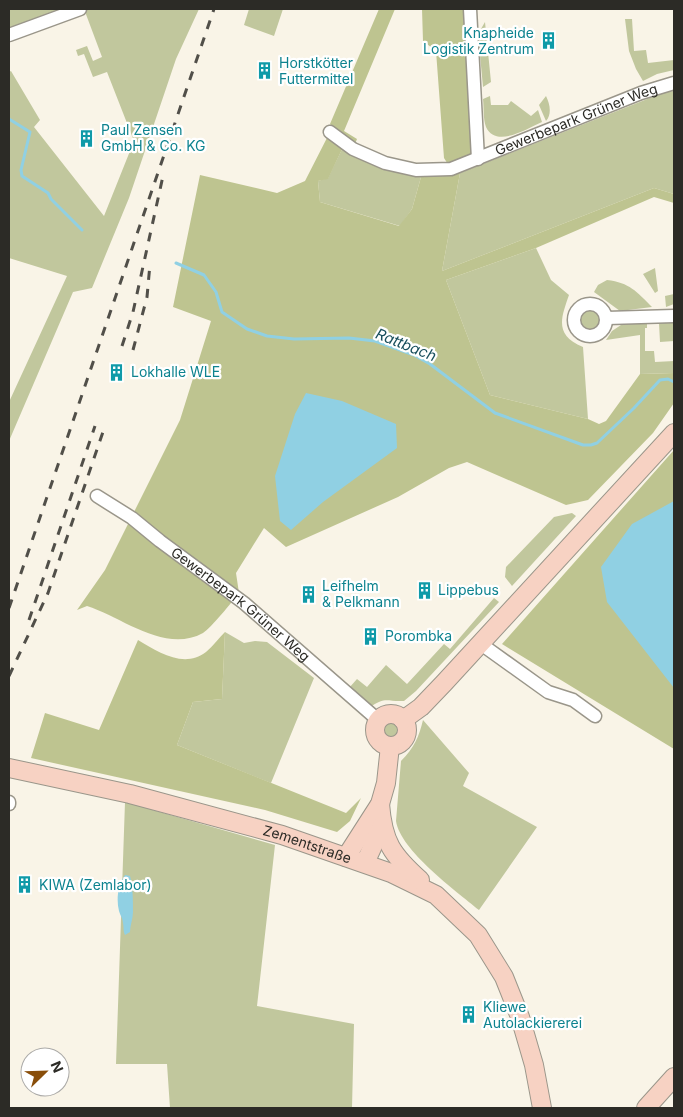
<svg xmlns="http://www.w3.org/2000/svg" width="683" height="1117" font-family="Inter,sans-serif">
  <rect width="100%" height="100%" fill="#f9f4e7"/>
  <!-- green -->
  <path fill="#c1c79d" d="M9,9H60L9,29Z
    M84,9H199L176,59L129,198L92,288L73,292L9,441V402L67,276L9,258V72L11,71L40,120L34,127L104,216L134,141L107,72L93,77L84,54L78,56L76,50L87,46L93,61L102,57Z
    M249,9H283L274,36L244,25Z
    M625,19H632L634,51L646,50L648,63L674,60V70L657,74L643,81L636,69L629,51Z
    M485,22L491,82L483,87L478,34Z
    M674,91V194L654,188L442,271L460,173L665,92Z
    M490,96L491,105H508L511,101L531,116L538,110L542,122C528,128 496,149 486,127C483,119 484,108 483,99Z
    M546,96C550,104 552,114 546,121L539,105Z
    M345,143L379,166L421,177L412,209L400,226L320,202L318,181L328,178Z
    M536,248L551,280L569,295C561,318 554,335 583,347L588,419L490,395L446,280Z
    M655,268L658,291L655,293L643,274Z
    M607,280C630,283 636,291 652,307L620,311L594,292L598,285Z
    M674,294V304L666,307L665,296Z
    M579 320a11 11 0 1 1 22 0a11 11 0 1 1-22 0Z
    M674,322V341L660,342L659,323Z
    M624,323H647V328H645V351H654L655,362L674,361V373L640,374V335L606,340L612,331Z
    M572,513L576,516L512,586L505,577L506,567L554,517Z
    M494,598L499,602L416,691L404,701C386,702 386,696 369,708L349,688L357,679L367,687L386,665L407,684L444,644L450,649Z
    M225,632L244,643L255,641L267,642L314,678L271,783L177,745L193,702L222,699Z
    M423,720L469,773L463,786L537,827L479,910C456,891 400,850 396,821L401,761C414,748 419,737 423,720Z
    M383 730a8 8 0 1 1 16 0a8 8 0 1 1-16 0Z
    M125,802L275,845L257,1006L354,1024L352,1108H170L167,1064H116Z"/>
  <!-- forest -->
  <path fill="#bec490" d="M379,9H395L344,131L357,139L353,149L330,124Z
    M422,9H466L478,159L451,169L444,158L436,51L423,41Z
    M330,132L345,143L328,179L318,181L320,202L399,226L412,209L421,177L460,173L442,271L654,188L674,194V203L654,197L536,248L446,280L490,395L588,419L599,424L606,421L640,374L674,373V403L653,433L588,500L566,505L467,462L449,468L398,497L286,547L264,528L236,573L239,593C232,602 211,628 203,633C165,654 122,617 87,606L77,610L105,570L180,420L211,321L173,307L200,175L277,193L305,181Z
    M674,450V749L502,644Z
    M225,632L222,699L193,702L177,745L346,813L361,798L350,821L337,832L265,810L31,758L45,713L99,730L138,640C158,652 184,669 206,652C213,646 219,638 225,632Z"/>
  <!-- water -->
  <path fill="#90d0e3" d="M306,393L342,401L396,424L397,448L323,502L291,530L280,521L275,476L295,414Z
    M674,501V688L607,602L601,567L632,524Z
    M125,875L130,876C133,887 133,901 133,912C133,919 130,925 130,932L125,935C123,931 124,928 123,923C123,919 120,915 119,911C116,899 118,885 125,875Z"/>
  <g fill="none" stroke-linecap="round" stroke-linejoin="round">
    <!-- stream -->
    <path stroke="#90d0e3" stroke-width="3" d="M9,119L30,132L21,170L22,176L48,193L51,199L82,230
      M176,263L204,275L216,292L222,312L247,329L267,336L294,339L349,338L375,341L414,355L430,364L495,413L583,445H591L597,443L634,408L660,380L668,379L674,382"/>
    <defs>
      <g id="street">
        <path d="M470,9L478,159"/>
        <path d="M9,35L80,9"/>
        <path id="s1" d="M330,132L353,149L385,163L416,170L451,169L641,93L674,83"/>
        <circle cx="590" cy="320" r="16"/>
        <path d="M607,318L674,316"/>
        <path id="s2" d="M97,496L132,518L160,541L244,603L378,720"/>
        <path d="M481,644L548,692L573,700L595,716"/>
        <path d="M9,804V802"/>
      </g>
      <g id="secondary">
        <circle cx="391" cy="730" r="16"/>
        <path d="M403,720L421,707L444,683L674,433"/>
        <path id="s3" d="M9,768L130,794L282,835L391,873L436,895L478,935L504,977L520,1017L534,1065L542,1108"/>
        <path d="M380,804C383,842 392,855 420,880"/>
        <path d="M346,857L380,804L386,783L390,746"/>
        <path d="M365,863L382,826"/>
        <path d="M646,1108L674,1077"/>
      </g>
    </defs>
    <!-- street casing -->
    <use href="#street" stroke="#9a968a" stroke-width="15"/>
    <!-- secondary casing -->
    <use href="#secondary" stroke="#9a968a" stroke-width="20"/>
    <!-- street -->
    <use href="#street" stroke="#fff" stroke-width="12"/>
    <!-- secondary -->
    <use href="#secondary" stroke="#f7d2c3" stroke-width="18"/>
    <!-- rail -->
    <path stroke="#514f49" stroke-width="3" stroke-dasharray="9 9" stroke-linecap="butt" d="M122,346L133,312L163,176
      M133,350L147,297L150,264
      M9,608L214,9
      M29,620L95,426
      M9,676L48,593L104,429"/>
  </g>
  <!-- icons -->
  <defs>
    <symbol id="building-bare" viewBox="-9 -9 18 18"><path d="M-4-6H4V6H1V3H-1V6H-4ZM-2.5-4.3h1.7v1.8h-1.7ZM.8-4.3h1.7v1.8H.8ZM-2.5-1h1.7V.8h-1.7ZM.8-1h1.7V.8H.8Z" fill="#0f9aa8" stroke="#fff" stroke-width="2.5" paint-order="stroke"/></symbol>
  </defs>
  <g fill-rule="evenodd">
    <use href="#building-bare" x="536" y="28" width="25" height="25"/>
    <use href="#building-bare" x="252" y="58" width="25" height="25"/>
    <use href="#building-bare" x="74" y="126" width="25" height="25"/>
    <use href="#building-bare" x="104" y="360" width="25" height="25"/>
    <use href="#building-bare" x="412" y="578" width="25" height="25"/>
    <use href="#building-bare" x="296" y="582" width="25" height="25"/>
    <use href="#building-bare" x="358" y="624" width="25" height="25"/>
    <use href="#building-bare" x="12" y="872" width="25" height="25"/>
    <use href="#building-bare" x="456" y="1002" width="25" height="25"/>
  </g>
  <g text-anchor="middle" stroke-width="4.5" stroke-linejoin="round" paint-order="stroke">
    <!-- culture labels -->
    <g font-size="14" fill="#0d838f" stroke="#fff" text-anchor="start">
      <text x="534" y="38" text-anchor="end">Knapheide<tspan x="534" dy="16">Logistik Zentrum</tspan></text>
      <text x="279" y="68">Horstkötter<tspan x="279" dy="16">Futtermittel</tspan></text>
      <text x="101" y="135">Paul Zensen<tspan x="101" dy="16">GmbH &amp; Co. KG</tspan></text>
      <text x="131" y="377">Lokhalle WLE</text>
      <text x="322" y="591">Leifhelm<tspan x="322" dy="16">&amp; Pelkmann</tspan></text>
      <text x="438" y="595">Lippebus</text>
      <text x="385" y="641">Porombka</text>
      <text x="39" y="890">KIWA (Zemlabor)</text>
      <text x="483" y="1012">Kliewe<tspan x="483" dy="16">Autolackiererei</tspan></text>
    </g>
    <!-- street labels -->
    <g font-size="14" fill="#2c2b26" stroke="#fff">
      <text dy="5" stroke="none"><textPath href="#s1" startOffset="265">Gewerbepark Grüner Weg</textPath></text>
      <text dy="5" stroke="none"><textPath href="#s2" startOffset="180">Gewerbepark Grüner Weg</textPath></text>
      <text dy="5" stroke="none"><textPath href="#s3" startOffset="308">Zementstraße</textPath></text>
    </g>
    <!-- water labels -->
    <g font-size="15" font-style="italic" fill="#194f5d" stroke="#fff">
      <text transform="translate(406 345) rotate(22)" y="5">Rattbach</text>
    </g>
  </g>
  <!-- border -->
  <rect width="683" height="1117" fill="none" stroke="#2c2b26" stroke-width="20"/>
  <!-- north arrow -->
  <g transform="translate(45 1072) rotate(67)"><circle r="24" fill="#ffffff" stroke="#abaaa8"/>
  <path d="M0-4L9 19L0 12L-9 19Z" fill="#894e0a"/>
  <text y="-8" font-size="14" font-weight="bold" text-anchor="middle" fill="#2c2b26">N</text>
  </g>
</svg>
